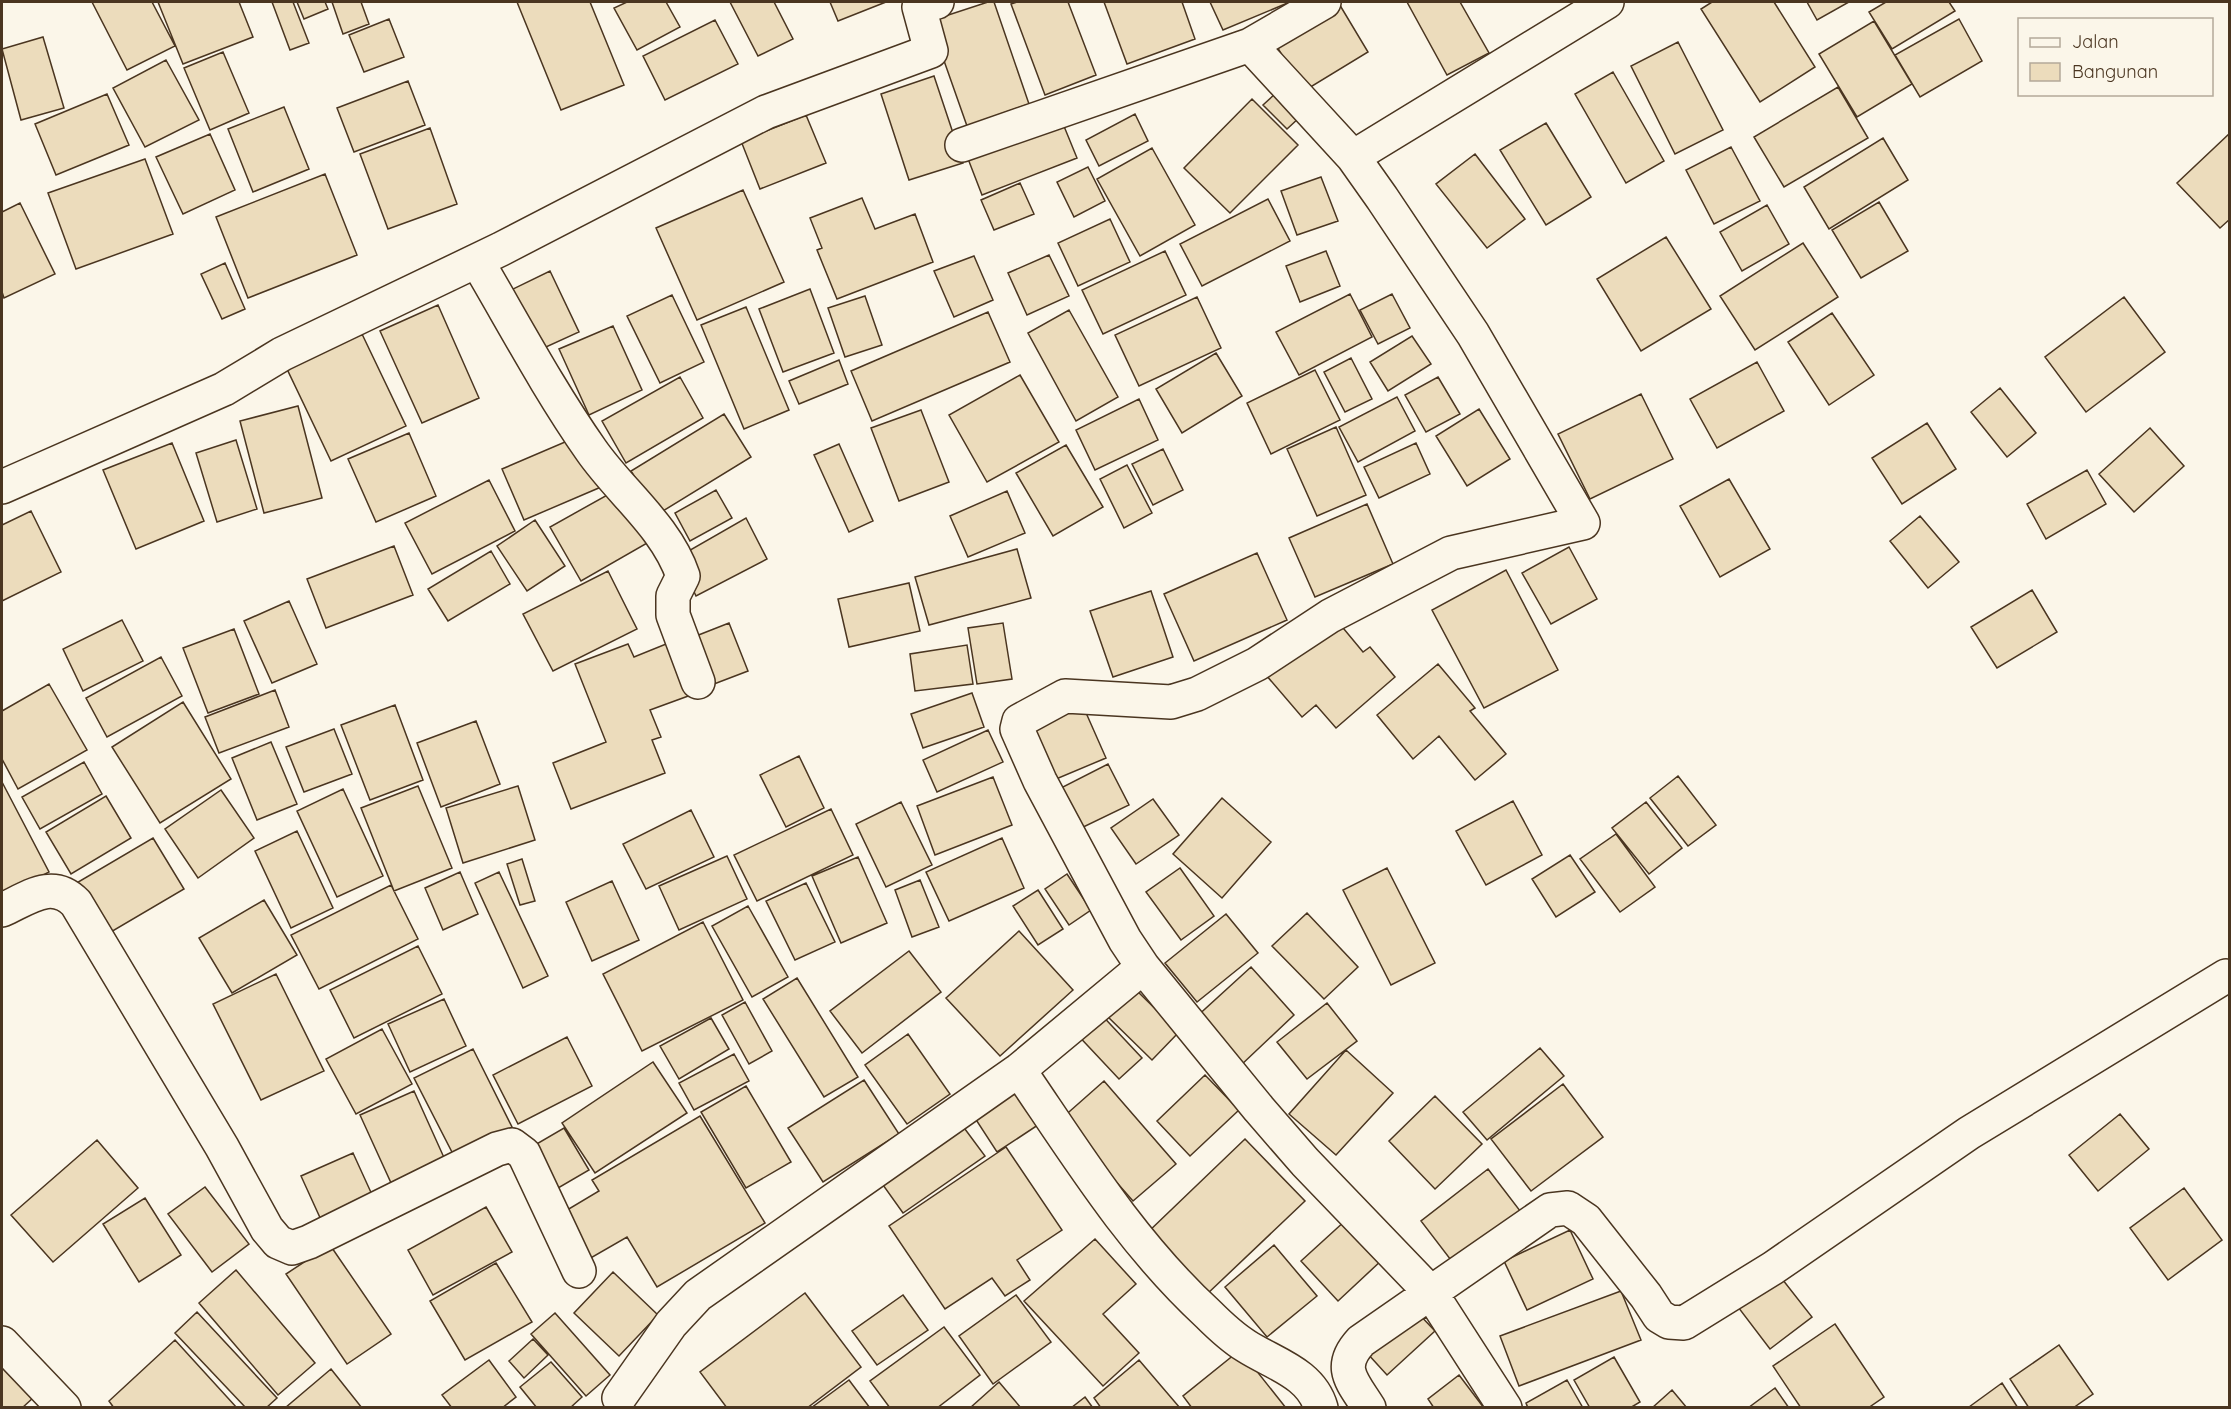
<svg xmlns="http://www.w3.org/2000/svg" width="2231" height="1409" font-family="Quicksand,sans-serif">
  <rect width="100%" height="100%" fill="#fbf6e9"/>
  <!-- building -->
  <path fill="#ecdcbc" stroke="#4a3520" stroke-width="1.5" d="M92,2H152L175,46L127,70Z
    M158,2H239L253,37L183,64Z
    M272,2H293L309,43L290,50Z
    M297,2H325L328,9L304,19Z
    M332,2H361L369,24L343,34Z
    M517,2H590L624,85L561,110Z
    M627,2H666L680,27L637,50L614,8Z
    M730,2H774L793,39L758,56Z
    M830,2H886L838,21Z
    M988,2H994L1029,104L967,126L930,21Z
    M1017,2H1068L1096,75L1045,95L1011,4Z
    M1104,2H1182L1195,39L1127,64Z
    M1210,2H1290L1223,30Z
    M1338,2L1368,52L1304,91L1271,37Z
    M1407,2H1460L1489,53L1447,75Z
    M1712,2H1774L1815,67L1760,102L1701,9Z
    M1807,2H1849L1817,20Z
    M1886,2H1949L1955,11L1892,49L1869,12Z
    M389,19L404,57L364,72L349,35Z
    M1959,19L1982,61L1920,97L1895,55Z
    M715,20L738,64L665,100L643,56Z
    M1874,21L1912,84L1857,117L1819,54Z
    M43,37L64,108L21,120L2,49Z
    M1678,42L1723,130L1675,154L1631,66Z
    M223,52L249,113L210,130L184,68Z
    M166,60L199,120L145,147L113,88Z
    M1613,72L1664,161L1626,183L1575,94Z
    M934,76L963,163L909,180L881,94Z
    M408,81L425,125L354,152L337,108Z
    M1838,87L1868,138L1784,187L1754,137Z
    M1276,93L1300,117L1287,129L1263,105Z
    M107,94L129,145L56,175L35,124Z
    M1252,99L1298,145L1230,213L1184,168Z
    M284,107L309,169L253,192L228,129Z
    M1059,114L1077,158L982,195L965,151Z
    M1135,114L1148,141L1099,166L1086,140Z
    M806,115L826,163L760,189L741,141Z
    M1546,123L1591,197L1546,225L1500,150Z
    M430,128L457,204L388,229L360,154Z
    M2230,133V219L2220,228L2177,183Z
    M210,134L235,190L183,214L156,157Z
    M1883,138L1908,180L1829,229L1804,187Z
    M1731,147L1760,201L1714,224L1686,170Z
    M1152,148L1195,225L1140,256L1097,179Z
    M1475,154L1525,219L1487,248L1436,184Z
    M145,159L173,234L76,269L48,193Z
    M1088,167L1105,201L1074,217L1057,182Z
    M325,174L357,255L248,298L216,217Z
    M1321,177L1338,221L1297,235L1281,191Z
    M1020,183L1034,214L994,230L981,200Z
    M743,190L784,282L697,320L656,228Z
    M862,198L875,229L915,214L933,262L837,299L817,250L822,248L810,218Z
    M1268,199L1290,241L1202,286L1180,244Z
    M1879,202L1908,251L1861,278L1832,230Z
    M20,203L55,274L4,298L2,292V212Z
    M1767,205L1789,244L1742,271L1720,232Z
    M1110,219L1130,262L1078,286L1058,243Z
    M1666,237L1711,309L1641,351L1597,279Z
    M1803,243L1838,297L1755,350L1720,296Z
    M1165,251L1186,295L1103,334L1082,290Z
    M1326,251L1340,286L1300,302L1286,266Z
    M1049,255L1069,296L1027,315L1008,273Z
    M974,256L993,300L954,317L934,271Z
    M225,263L245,309L222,319L201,274Z
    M550,271L579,332L535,352L507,292Z
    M810,289L834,353L783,372L759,309Z
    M1350,294L1372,337L1299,375L1276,332Z
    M1392,294L1410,328L1378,344L1360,310Z
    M672,295L704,362L660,383L627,316Z
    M865,296L882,345L845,357L828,308Z
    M1197,297L1221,348L1139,386L1115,335Z
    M2124,297L2165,352L2086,412L2045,357Z
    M438,305L479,398L422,423L380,331Z
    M746,307L789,410L744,429L701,325Z
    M1069,310L1118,397L1076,421L1028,333Z
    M988,312L1010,362L872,421L851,371Z
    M1832,313L1874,375L1829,405L1788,342Z
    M613,326L642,390L589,415L559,349Z
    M362,334L406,426L331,461L287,369Z
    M1412,336L1431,364L1388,391L1370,362Z
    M1216,353L1242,396L1182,433L1156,389Z
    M1351,358L1372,399L1345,412L1324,372Z
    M839,360L848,384L799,404L789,381Z
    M1757,362L1784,411L1717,448L1690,399Z
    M1315,370L1340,420L1271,454L1247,403Z
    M1020,375L1059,442L987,482L949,415Z
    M680,377L703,418L626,463L602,421Z
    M1438,377L1460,414L1426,432L1405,395Z
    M2000,388L2036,433L2007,457L1971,412Z
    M1641,394L1673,459L1590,499L1558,434Z
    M1397,397L1415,431L1358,462L1339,427Z
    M1139,399L1158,440L1095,470L1076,430Z
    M298,406L322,498L264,513L240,421Z
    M1479,409L1510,459L1467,486L1436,436Z
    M921,410L949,482L899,501L871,428Z
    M724,414L751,457L658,514L631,471Z
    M1927,423L1956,469L1902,504L1872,458Z
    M1336,427L1366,495L1317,516L1287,449Z
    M2150,428L2184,466L2134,512L2099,474Z
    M409,433L436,496L376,522L348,459Z
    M579,436L601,487L524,520L502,469Z
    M236,440L257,509L217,522L196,453Z
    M172,443L204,521L136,549L103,470Z
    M1416,443L1430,474L1379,498L1364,467Z
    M839,444L873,521L849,532L814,455Z
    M1066,445L1103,507L1053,536L1016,473Z
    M1163,449L1183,490L1153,505L1132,464Z
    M1127,465L1152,513L1124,528L1100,479Z
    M2087,470L2106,504L2046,539L2027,504Z
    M1729,479L1770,549L1720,577L1680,506Z
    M489,480L515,531L432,574L405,523Z
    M618,489L649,542L581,581L550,527Z
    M716,490L732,518L690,541L675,513Z
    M1007,491L1025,533L968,557L950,516Z
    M1367,504L1393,564L1315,597L1289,538Z
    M31,511L61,572L2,601V525Z
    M1920,516L1959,562L1928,588L1890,541Z
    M746,518L767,559L696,596L678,557Z
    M535,520L565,566L527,591L497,546Z
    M394,546L413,595L326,628L307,579Z
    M1569,547L1597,599L1551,624L1522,573Z
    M1017,549L1031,598L929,625L915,577Z
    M491,551L510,584L448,621L428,589Z
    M1257,553L1287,620L1194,661L1164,594Z
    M1506,570L1558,670L1484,708L1432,610Z
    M608,571L637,629L553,671L523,614Z
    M909,583L920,631L849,647L838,599Z
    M2032,590L2057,632L1997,668L1971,627Z
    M1151,591L1173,657L1113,677L1090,611Z
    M289,601L317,664L272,683L244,621Z
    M1334,617L1363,652L1370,647L1395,677L1336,728L1316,705L1302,717L1266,675Z
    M122,620L143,661L83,691L63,649Z
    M729,623L748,671L714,684L696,636Z
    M1003,623L1012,679L977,684L968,628Z
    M234,629L259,694L208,713L183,648Z
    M671,642L691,695L650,710L661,737L652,740L665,773L571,809L553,763L606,742L575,664L628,644L634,657Z
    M967,645L973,684L915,691L910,654Z
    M161,657L182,696L107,737L86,698Z
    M1438,664L1475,708L1470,711L1506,754L1475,780L1439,736L1413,759L1377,715Z
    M49,684L87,750L18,789L2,759V711Z
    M275,690L289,727L219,753L205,717Z
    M972,693L984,727L923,748L911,714Z
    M183,702L231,779L160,823L112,747Z
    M395,705L423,780L370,800L341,725Z
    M1083,706L1106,758L1049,782L1026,731Z
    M476,721L500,784L441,807L417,743Z
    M334,729L352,774L304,792L286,747Z
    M988,730L1003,762L937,792L923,760Z
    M271,742L297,804L257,820L232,758Z
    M799,756L824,808L786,827L760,775Z
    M84,762L102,794L40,829L22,797Z
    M1108,764L1129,805L1073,832L1053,792Z
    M1678,776L1716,825L1688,846L1650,798Z
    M993,777L1012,825L935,855L917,806Z
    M2,782L49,872L2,897Z
    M418,786L452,868L394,891L361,808Z
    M518,786L535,840L463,863L446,808Z
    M343,789L383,876L337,897L297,811Z
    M221,790L254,838L198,878L165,829Z
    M106,796L131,838L71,874L46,832Z
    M1222,798L1271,842L1222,898L1173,854Z
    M1153,799L1179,835L1136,864L1111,828Z
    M1513,801L1542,855L1486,885L1456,831Z
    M901,802L932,865L886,887L856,824Z
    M1646,802L1682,848L1649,874L1612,828Z
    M831,809L853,855L757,901L734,855Z
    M691,810L714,857L646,889L623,844Z
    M297,831L333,908L291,928L255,851Z
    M1616,834L1655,887L1620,912L1580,859Z
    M153,838L184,889L99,939L68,888Z
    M1002,838L1024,888L949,921L926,872Z
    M1570,855L1595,892L1556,917L1532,879Z
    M727,856L747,899L679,930L659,886Z
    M858,857L887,923L841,943L812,876Z
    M522,859L535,901L520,905L507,864Z
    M1180,868L1214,916L1181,940L1146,892Z
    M1387,868L1435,963L1391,985L1343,890Z
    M460,872L478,914L443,930L425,888Z
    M499,872L548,976L523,988L475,883Z
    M1067,874L1091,910L1069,925L1045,889Z
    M920,880L939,927L912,937L895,890Z
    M612,881L639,940L592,961L566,902Z
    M806,883L835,942L795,960L766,901Z
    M391,885L418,939L319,989L291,935Z
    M1038,890L1063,929L1038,945L1013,906Z
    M264,900L297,955L232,993L199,938Z
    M748,906L788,977L752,997L712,926Z
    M1307,913L1358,967L1324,999L1272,946Z
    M1226,914L1258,953L1197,1002L1165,963Z
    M703,922L743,1000L642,1051L603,974Z
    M1019,931L1073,990L1000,1056L946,998Z
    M418,946L442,994L354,1038L330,990Z
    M909,951L941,992L862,1053L830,1011Z
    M1251,967L1294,1015L1239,1067L1194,1019Z
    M276,974L324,1071L261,1100L213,1004Z
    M797,978L858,1077L824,1097L763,999Z
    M1133,987L1179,1032L1152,1060L1106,1015Z
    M444,999L466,1046L410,1072L388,1024Z
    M745,1002L772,1051L749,1064L722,1015Z
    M1327,1003L1357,1041L1307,1079L1277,1042Z
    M1096,1009L1142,1058L1119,1079L1073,1030Z
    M711,1018L729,1049L679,1079L660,1046Z
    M382,1029L412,1084L356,1114L326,1059Z
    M908,1034L950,1094L907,1124L865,1065Z
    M567,1037L592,1086L518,1124L493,1075Z
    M1540,1048L1564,1076L1487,1140L1463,1112Z
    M473,1049L512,1127L454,1156L414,1078Z
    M1346,1050L1393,1093L1336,1155L1289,1114Z
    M734,1054L749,1081L694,1110L679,1083Z
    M653,1062L687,1113L595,1173L562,1123Z
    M1205,1075L1239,1110L1190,1156L1157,1121Z
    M864,1080L899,1134L823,1182L788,1128Z
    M1104,1081L1176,1164L1133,1201L1061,1119Z
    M1563,1084L1603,1137L1531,1191L1491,1139Z
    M1012,1085L1038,1125L997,1152L971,1112Z
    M746,1086L791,1162L746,1188L701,1112Z
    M414,1091L446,1162L392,1185L360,1115Z
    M1435,1096L1482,1144L1435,1189L1389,1141Z
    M2120,1114L2149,1149L2098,1191L2069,1155Z
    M700,1116L765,1223L657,1287L627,1237L589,1259L562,1213L599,1191L592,1180Z
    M959,1121L985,1156L903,1213L878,1178Z
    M564,1128L589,1170L553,1191L528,1149Z
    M1245,1139L1305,1201L1205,1296L1146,1234Z
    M97,1140L138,1188L53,1262L11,1215Z
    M1006,1147L1062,1230L1017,1260L1030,1280L1005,1296L992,1278L945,1309L889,1226Z
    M353,1153L374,1199L322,1222L301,1176Z
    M1488,1169L1524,1216L1457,1268L1421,1221Z
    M205,1187L249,1244L212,1272L168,1214Z
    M2184,1188L2222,1240L2168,1280L2130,1228Z
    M145,1198L181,1255L139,1282L103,1224Z
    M486,1207L512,1252L433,1295L408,1250Z
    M1346,1220L1383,1259L1338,1301L1301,1261Z
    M1570,1230L1593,1279L1527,1310L1504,1261Z
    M1095,1239L1136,1284L1103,1314L1139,1353L1103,1386L1024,1301Z
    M330,1245L391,1334L347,1364L286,1274Z
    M1274,1245L1317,1296L1267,1337L1225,1287Z
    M496,1263L532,1322L465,1360L430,1301Z
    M236,1270L315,1363L278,1395L199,1303Z
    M613,1272L658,1315L619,1356L574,1313Z
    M1779,1275L1812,1317L1770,1349L1738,1307Z
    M1621,1291L1641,1340L1519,1386L1500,1336Z
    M805,1293L861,1367L807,1408H727L700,1372Z
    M903,1295L928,1330L877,1365L852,1331Z
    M1016,1295L1051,1342L993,1384L959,1336Z
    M1415,1310L1435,1331L1387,1375L1367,1353Z
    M197,1312L277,1398L266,1408H246L175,1333Z
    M555,1313L610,1375L586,1396L531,1334Z
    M1835,1324L1884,1397L1868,1408H1801L1773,1366Z
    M944,1327L980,1375L937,1408H890L870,1381Z
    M533,1339L548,1355L524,1378L509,1361Z
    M175,1340L237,1408H114L109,1401Z
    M2059,1345L2093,1394L2073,1408H2029L2010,1379Z
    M1240,1350L1286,1408H1192L1183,1396Z
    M1614,1357L1640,1402L1630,1408H1590L1574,1380Z
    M489,1360L516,1397L502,1408H452L442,1395Z
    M1139,1360L1180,1408H1101L1094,1398Z
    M2,1362L34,1397L22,1408H2Z
    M551,1362L582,1397L570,1408H537L520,1387Z
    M331,1369L362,1408H285Z
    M1459,1375L1484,1408H1434L1428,1399Z
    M849,1380L870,1408H811Z
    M1567,1380L1583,1408H1528L1526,1403Z
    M999,1382L1021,1408H970Z
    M2002,1383L2018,1408H1970L1969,1407Z
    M1775,1388L1789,1408H1748Z
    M1672,1390L1687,1408H1652Z
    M1085,1397L1093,1408H1071Z"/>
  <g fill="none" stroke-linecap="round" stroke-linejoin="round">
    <defs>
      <path id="minor" d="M1250,45L1353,157L1382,198L1473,334L1583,523L1451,553L1330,616L1257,664L1197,694L1171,702L1065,696L1019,721L1017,729L1040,781L1125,940L1143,967L1259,1109L1305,1162L1431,1293L1505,1408
        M962,145L1250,45L1324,2
        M1353,157L1607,2
        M477,261C514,324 549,390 591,450C620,492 666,526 683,576L673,596V615L698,682
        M2,487L224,389L282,354L501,249L766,112L931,51L919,7L937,2
        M2,910C27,899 52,878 76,903L222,1147L267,1229L278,1242L292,1248L309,1242L497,1149L512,1145L524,1154L579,1271
        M1019,1070C1077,1155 1131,1243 1208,1314C1219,1325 1233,1338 1246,1346C1274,1364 1311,1373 1321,1408
        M2,1343L64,1408
        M619,1398L671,1324L698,1295L1019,1070L1143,967
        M1369,1408C1353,1382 1336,1368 1361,1341L1550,1210L1568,1208L1586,1220L1646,1296L1659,1316L1669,1322L1684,1323L1773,1268L1969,1133L2226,976"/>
    </defs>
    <!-- minor casing -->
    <use href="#minor" stroke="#4a3520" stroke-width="36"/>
    <!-- minor -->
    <use href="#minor" stroke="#fbf6e9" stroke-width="33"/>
  </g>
  <!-- border -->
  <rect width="2231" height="1409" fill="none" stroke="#4a3520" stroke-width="6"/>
  <!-- legend -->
  <rect x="2018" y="18" width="195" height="78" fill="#fbf6e9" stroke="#b4a999" stroke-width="1.5"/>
  <rect x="2030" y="38" width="30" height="9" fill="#fbf6e9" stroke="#b4a999" stroke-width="1.5"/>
  <text x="2072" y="48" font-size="18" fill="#4a3520">Jalan</text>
  <rect x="2030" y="63" width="30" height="18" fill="#ecdcbc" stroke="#b4a999" stroke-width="1.5"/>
  <text x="2072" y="78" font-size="18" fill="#4a3520">Bangunan</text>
</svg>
